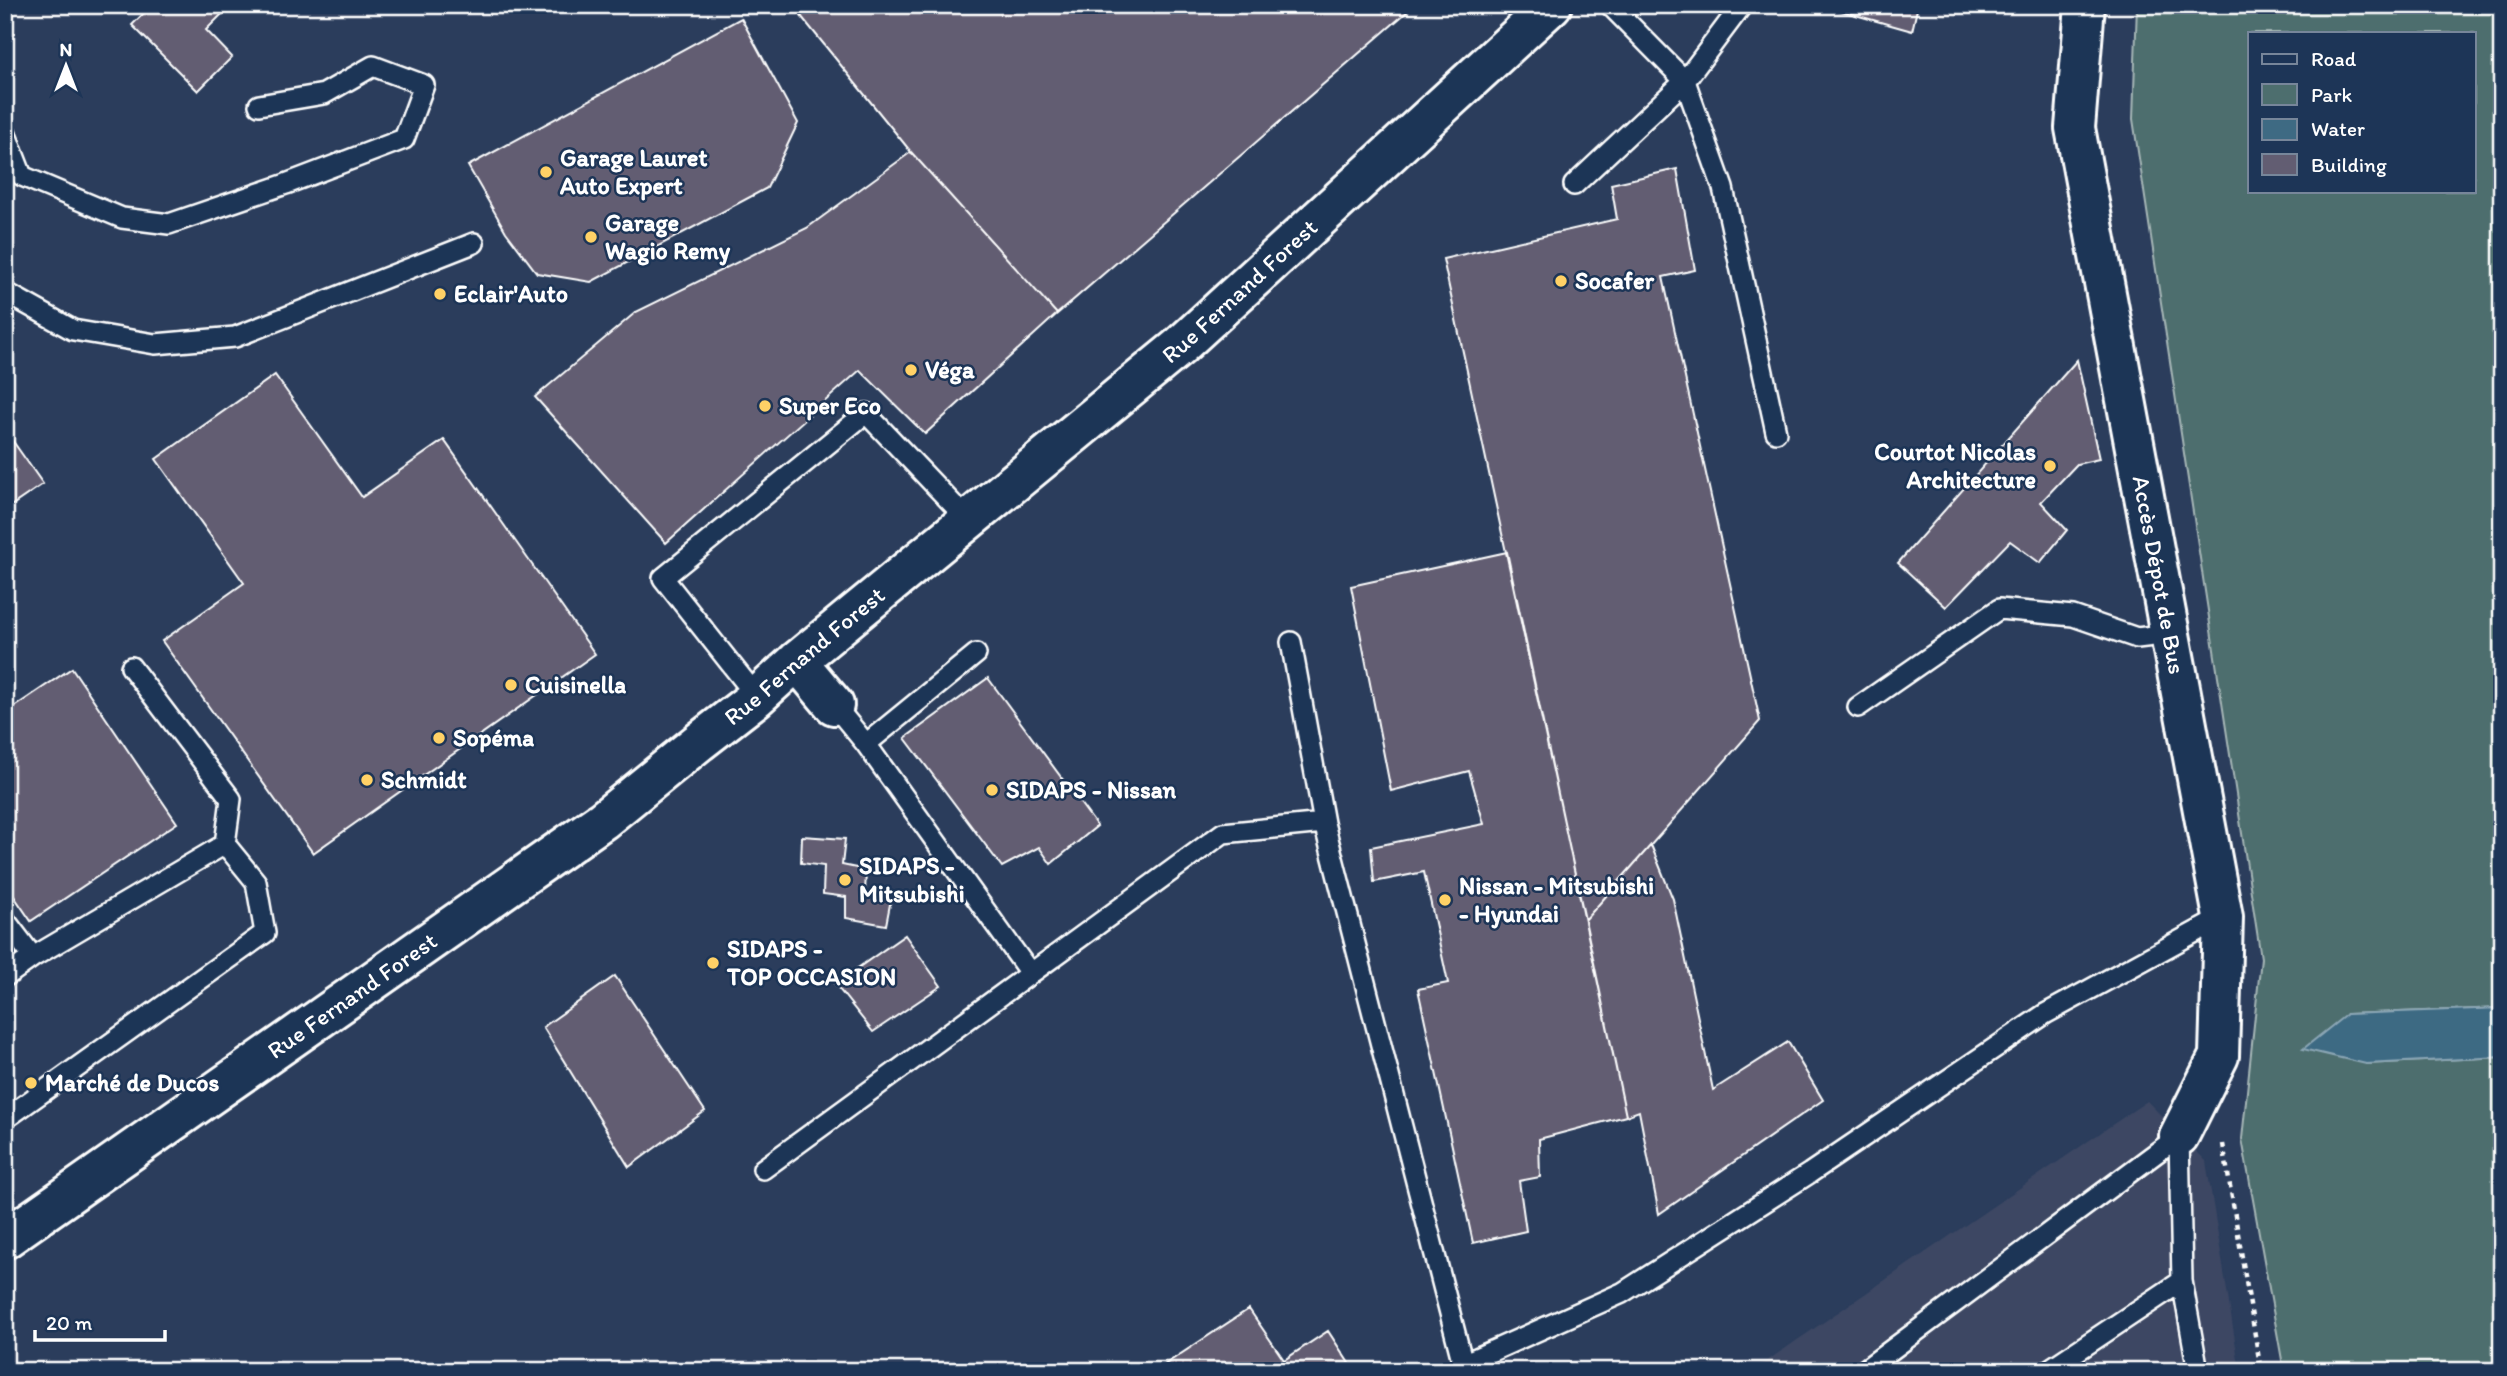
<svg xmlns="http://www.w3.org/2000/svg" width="2507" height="1376" font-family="Itim,sans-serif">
  <rect width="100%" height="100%" fill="#2b3d5c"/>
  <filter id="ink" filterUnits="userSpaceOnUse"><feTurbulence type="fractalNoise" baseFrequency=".0143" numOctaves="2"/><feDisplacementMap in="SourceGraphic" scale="14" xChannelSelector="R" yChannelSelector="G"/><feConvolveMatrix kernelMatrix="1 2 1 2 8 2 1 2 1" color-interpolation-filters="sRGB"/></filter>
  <g filter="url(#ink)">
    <!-- built -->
    <path fill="#3c4763" d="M2147,1101L2206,1161L2240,1371H1752Z"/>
    <!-- green -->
    <path fill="#4d6e6e" stroke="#a6b6b6" stroke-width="2" fill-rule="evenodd" d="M2137,5H2502V1008L2347,1014L2366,1064L2502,1057V1371H2284L2242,1139L2261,958L2133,119ZM2250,33H2474V191H2250Z"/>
    <!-- water -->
    <path fill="#3e6a83" stroke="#8ba6b5" stroke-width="2" d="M2502,1008V1057L2366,1064L2303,1049L2347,1014Z"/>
    <!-- building -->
    <path fill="#625d72" stroke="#fff" stroke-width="2" d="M152,5H231L206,30L232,57L198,91L132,25Z
      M813,5H1415L1057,314L911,152L801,16Z
      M1820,5H1918L1912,31Z
      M741,18L798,123L767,188L591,282L537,273L506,232L468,166Z
      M911,152L1057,314L925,434L860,370L666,543L535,397L636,312L807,228Z
      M1677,169L1695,270L1663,277L1760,721L1585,920L1443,259L1617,219L1611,184Z
      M2077,360L2099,459L2077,464L2041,502L2067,530L2040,563L2010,541L1946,607L1898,563Z
      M275,375L362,497L444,440L595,654L313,853L162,641L244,583L156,459Z
      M5,430L43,484L5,510Z
      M1507,552L1626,1116L1539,1139L1540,1177L1519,1181L1526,1231L1473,1243L1418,989L1448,983L1424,872L1374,882L1371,847L1484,824L1469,771L1391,791L1351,586Z
      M72,668L177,823L31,921L5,883V713Z
      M988,678L1097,826L1051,864L1039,847L1002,867L905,738Z
      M802,836L845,839L842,865L866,870L865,895L891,899L886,925L846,918V897L823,894L824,866L801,863Z
      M1651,845L1673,899L1713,1090L1788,1042L1823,1100L1659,1214L1639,1111L1626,1116L1585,920Z
      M905,935L941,986L873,1032L835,984Z
      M615,976L705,1111L629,1167L543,1027Z
      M1249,1309L1284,1360L1328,1331L1354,1371H1155Z"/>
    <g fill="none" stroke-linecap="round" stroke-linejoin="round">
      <defs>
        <path id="service" d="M1610,5L1685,81L1723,188L1776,432
          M5,132L22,176L122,218L169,224L286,184L404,139L424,85L373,66L324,94L259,105
          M1574,185L1685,81L1742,5
          M5,292L73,330L155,344L235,337L474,243
          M1291,642L1324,823L1463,1364
          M131,667L231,799L225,844
          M757,697L663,578L866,413L968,520
          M834,705L866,744L1030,973
          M1858,707L1999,609L2073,616L2137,638L2170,634
          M866,744L976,654
          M5,920L33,957
          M5,977L33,957L225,844L256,882L265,933L5,1119
          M2179,1136L2182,1281L2198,1371
          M763,1169L1223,833L1324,823
          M1453,1371L1463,1364L1622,1293L1810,1173L2045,1014L2223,917
          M1863,1371L2179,1136
          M2047,1371L2182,1281"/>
        <g id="minor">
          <path id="s1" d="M2085,5L2075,128L2223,917L2219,1056L2179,1136"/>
          <path d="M797,661L834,705"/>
        </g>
        <g id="tertiary">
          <path id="s2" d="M5,1239L603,820L699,742L757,697L797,661L1179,347L1552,5"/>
        </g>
      </defs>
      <!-- service casing -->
      <use href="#service" stroke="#fff" stroke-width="24"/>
      <!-- minor casing -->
      <use href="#minor" stroke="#fff" stroke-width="44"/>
      <!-- tertiary casing -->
      <use href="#tertiary" stroke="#fff" stroke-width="44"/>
      <!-- path -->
      <path stroke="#fff" stroke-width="4.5" stroke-dasharray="5 5" stroke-linecap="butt" d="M2223,1144L2261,1371"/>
      <!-- service -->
      <use href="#service" stroke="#1d3557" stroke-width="19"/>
      <!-- minor -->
      <use href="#minor" stroke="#1d3557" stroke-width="38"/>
      <!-- tertiary -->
      <use href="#tertiary" stroke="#1d3557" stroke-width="38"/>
    </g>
  </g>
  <!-- markers -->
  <g fill="#ffd166" stroke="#1d3557" stroke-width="2.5">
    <circle cx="546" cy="172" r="7"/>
    <circle cx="591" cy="237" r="7"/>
    <circle cx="1561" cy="281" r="7"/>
    <circle cx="440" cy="294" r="7"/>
    <circle cx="911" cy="370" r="7"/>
    <circle cx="765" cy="406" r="7"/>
    <circle cx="2050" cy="466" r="7"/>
    <circle cx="511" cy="685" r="7"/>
    <circle cx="439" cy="738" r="7"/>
    <circle cx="367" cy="780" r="7"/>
    <circle cx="992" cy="790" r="7"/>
    <circle cx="845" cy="880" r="7"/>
    <circle cx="1445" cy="900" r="7"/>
    <circle cx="713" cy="963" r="7"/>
    <circle cx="31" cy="1083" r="7"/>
  </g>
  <g text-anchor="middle" stroke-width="5" stroke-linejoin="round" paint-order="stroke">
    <!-- poi labels -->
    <g font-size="24" font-weight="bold" fill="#fff" stroke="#1d3557" text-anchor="start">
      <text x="560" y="166">Garage Lauret<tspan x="560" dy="28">Auto Expert</tspan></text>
      <text x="605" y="231">Garage<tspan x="605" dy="28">Wagio Remy</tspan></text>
      <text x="1575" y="289">Socafer</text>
      <text x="454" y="302">Eclair'Auto</text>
      <text x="925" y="378">Véga</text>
      <text x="779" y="414">Super Eco</text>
      <text x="2036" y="460" text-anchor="end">Courtot Nicolas<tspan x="2036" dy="28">Architecture</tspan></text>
      <text x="525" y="693">Cuisinella</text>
      <text x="453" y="746">Sopéma</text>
      <text x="381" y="788">Schmidt</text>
      <text x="1006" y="798">SIDAPS - Nissan</text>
      <text x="859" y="874">SIDAPS -<tspan x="859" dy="28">Mitsubishi</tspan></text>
      <text x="1459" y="894">Nissan - Mitsubishi<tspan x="1459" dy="28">- Hyundai</tspan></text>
      <text x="727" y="957">SIDAPS -<tspan x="727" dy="28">TOP OCCASION</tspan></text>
      <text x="45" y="1091">Marché de Ducos</text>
    </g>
    <!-- street labels -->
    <g font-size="24" fill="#fff" stroke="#1d3557">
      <text dy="8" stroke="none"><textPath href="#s2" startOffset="1558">Rue Fernand Forest</textPath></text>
      <text dy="8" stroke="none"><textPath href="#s1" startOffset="578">Accès Dépot de Bus</textPath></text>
      <text dy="8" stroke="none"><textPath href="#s2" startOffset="990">Rue Fernand Forest</textPath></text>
      <text dy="8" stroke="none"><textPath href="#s2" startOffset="424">Rue Fernand Forest</textPath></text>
    </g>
  </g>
  <!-- margin -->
  <rect width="2507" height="1376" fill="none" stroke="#1d3557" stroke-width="28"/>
  <rect x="14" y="14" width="2479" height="1348" fill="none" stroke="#fff" stroke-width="2.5" filter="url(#ink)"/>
  <!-- legend -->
  <rect x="2248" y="32" width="228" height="161" fill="#1d3557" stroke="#77869a" stroke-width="2"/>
  <rect x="2262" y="54" width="35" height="10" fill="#1d3557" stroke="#77869a" stroke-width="2"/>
  <text x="2311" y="66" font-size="21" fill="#ffffff">Road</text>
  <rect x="2262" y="84" width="35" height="21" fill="#4d6e6e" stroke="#77869a" stroke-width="2"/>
  <text x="2311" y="102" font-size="21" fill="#ffffff">Park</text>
  <rect x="2262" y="119" width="35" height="21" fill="#3e6a83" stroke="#77869a" stroke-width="2"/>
  <text x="2311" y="136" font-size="21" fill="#ffffff">Water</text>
  <rect x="2262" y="154" width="35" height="21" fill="#625d72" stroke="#77869a" stroke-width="2"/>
  <text x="2311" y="172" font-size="21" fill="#ffffff">Building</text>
  <!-- north arrow -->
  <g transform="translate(66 66)" stroke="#1d3557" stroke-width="5" paint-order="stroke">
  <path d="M0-5L12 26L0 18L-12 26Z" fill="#ffffff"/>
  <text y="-10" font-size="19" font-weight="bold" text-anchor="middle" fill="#ffffff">N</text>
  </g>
  <!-- scale -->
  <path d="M35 1330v10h130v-10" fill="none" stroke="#ffffff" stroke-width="3.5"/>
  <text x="46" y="1330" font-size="21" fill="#ffffff" stroke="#1d3557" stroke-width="5" paint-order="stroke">20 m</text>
</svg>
